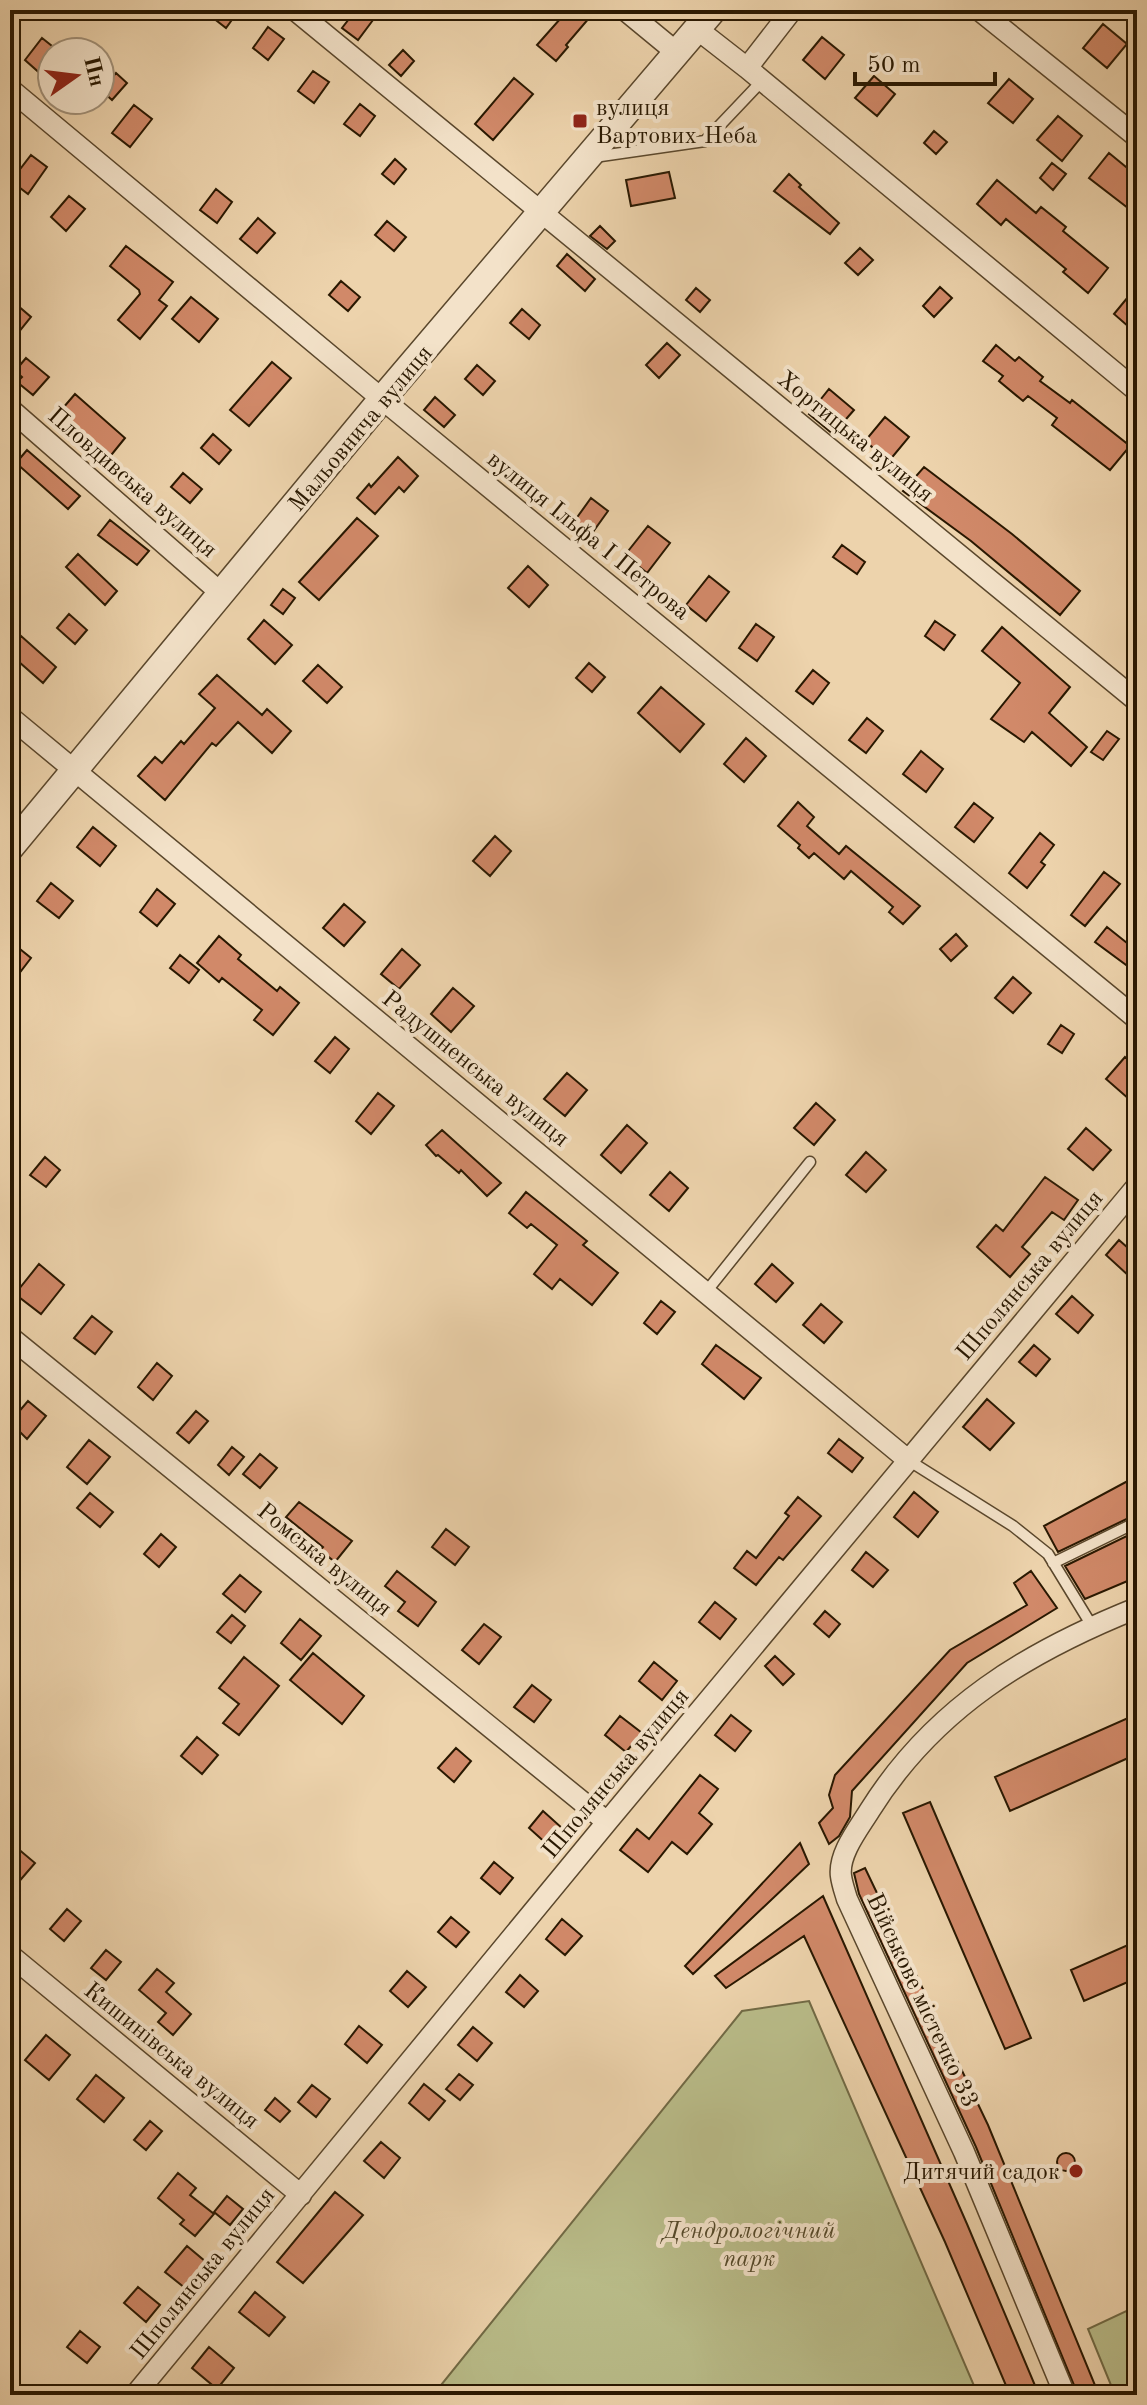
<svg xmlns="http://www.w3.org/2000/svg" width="1147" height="2405" font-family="'Old Standard TT',serif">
  <rect width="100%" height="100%" fill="#edd3ac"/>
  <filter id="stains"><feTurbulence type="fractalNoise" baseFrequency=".0025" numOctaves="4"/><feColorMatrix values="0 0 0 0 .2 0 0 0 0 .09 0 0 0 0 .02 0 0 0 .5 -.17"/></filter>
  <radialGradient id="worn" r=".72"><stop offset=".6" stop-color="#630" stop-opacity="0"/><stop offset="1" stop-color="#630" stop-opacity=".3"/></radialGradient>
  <!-- green -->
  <path fill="#b9bc89" stroke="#716a45" stroke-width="2" d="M809,2001L978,2395H433L742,2011Z
    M1137,2306V2395H1115L1088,2329Z"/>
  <!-- building -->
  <path fill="#d18969" stroke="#291801" stroke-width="2" d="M203,10H239L226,28Z
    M356,10H360L373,20L358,40L342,28Z
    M568,10H596L566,45L568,47L556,61L537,45Z
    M1103,24L1127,44L1107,68L1083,48Z
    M268,27L284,39L268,60L253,48Z
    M822,37L844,55L825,79L803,60Z
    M42,38L52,46V65L43,76L25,60Z
    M403,50L414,61L401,76L389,65Z
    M313,71L329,82L314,103L298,91Z
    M116,73L127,83L112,100L101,90Z
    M874,76L895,94L877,116L855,98Z
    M514,78L533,94L493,140L475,124Z
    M1009,79L1033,99L1013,123L988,103Z
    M360,104L375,116L360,136L344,124Z
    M134,105L152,119L130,147L112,133Z
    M1058,116L1082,136L1062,161L1037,140Z
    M934,131L947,142L936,154L924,143Z
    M1109,153L1137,176V215L1089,178Z
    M31,155L47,167L28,194L11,181Z
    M395,159L406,169L394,184L382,174Z
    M1052,163L1066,174L1053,190L1040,178Z
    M669,172L675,198L631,206L626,180Z
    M789,174L801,185L799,187L839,223L830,234L774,191Z
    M997,180L1036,213L1041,207L1066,227L1063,231L1108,268L1088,293L1063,272L1066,269L1006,219L1001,225L977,204Z
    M216,189L232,202L217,223L200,210Z
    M69,196L85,209L66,231L51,217Z
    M258,218L275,233L257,253L240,239Z
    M387,221L406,237L394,251L375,235Z
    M600,226L615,241L607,249L590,236Z
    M126,246L173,282L159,300L167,306L140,339L118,320L140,294L139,290L110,266Z
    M860,248L873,260L858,275L845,263Z
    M567,254L595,279L585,291L557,266Z
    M341,281L360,297L348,311L329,295Z
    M1137,286V334L1114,314Z
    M940,287L952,298L934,317L923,306Z
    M696,288L710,300L700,312L686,300Z
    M191,297L218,319L199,342L172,319Z
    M10,299L31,317L10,343Z
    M522,309L540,325L529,339L510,323Z
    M667,343L680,355L659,378L646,365Z
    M996,345L1015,361L1019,357L1043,377L1040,381L1070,403L1072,400L1130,446L1110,470L1052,425L1057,418L1028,396L1023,401L999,381L1003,376L983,361Z
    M26,358L49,377L33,395L17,382L22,377L15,371Z
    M272,362L291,378L249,426L230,410Z
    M477,365L495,381L483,395L465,379Z
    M829,389L854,410L833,434L809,414Z
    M75,394L125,438L108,459L57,415Z
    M435,397L455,415L444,427L424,410Z
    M885,417L909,437L889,461L865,441Z
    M213,434L231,450L219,464L201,448Z
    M27,450L80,496L68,509L16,463Z
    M398,457L418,476L404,492L399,487L375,514L357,498L369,484L371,487Z
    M924,467L1012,534L1080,591L1060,615L971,541L903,491Z
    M183,473L202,489L190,503L171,487Z
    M591,498L608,511L590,536L573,523Z
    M357,518L378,536L319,600L299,582Z
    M110,520L149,551L137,565L98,535Z
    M648,526L670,543L647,573L625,555Z
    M842,545L865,562L857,574L833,557Z
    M78,554L117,591L105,605L66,567Z
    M528,566L548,585L529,607L508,588Z
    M709,576L729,592L706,621L686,605Z
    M283,589L295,598L283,614L271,605Z
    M69,614L87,630L75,644L57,628Z
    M264,620L292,645L275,664L248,639Z
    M935,621L955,635L944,650L925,636Z
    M756,624L774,637L757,661L739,648Z
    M1002,627L1070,687L1049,713L1087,747L1071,766L1032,732L1024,742L991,719L1020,683L982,651Z
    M21,636L56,667L43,683L10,654V649Z
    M589,663L605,677L592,692L576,678Z
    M318,665L342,687L327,703L303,681Z
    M813,670L829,683L813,704L796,691Z
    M217,675L262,715L267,709L291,731L272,753L238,722L216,746L212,743L165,800L138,776L155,757L162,763L181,741L184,744L215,708L199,694Z
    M661,687L704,724L680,752L638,713Z
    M867,718L883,731L866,753L849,740Z
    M1107,731L1119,739L1103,760L1091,752Z
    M746,738L766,756L744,782L724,764Z
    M921,751L943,769L926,792L903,774Z
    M798,802L814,817L807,826L839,854L846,846L920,906L903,924L889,912L893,907L851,871L844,879L814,853L809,858L798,848L800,845L778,826Z
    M974,803L993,818L974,842L955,827Z
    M93,827L116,846L100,866L77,847Z
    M1040,833L1054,845L1041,862L1045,865L1027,888L1009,873Z
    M495,836L511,851L490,876L473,861Z
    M1104,872L1120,884L1085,926L1071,915Z
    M51,883L73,901L59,918L37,901Z
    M157,889L175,904L157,926L140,912Z
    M344,904L365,922L344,946L323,928Z
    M1107,927L1137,951V973L1095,942Z
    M956,934L967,946L951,961L940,949Z
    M219,936L241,955L238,959L277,991L280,987L299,1003L273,1035L254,1020L262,1010L222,978L219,982L197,963Z
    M10,941L31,958L21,971L10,962Z
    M402,949L420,965L399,989L381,974Z
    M180,955L199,970L189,983L170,968Z
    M1013,977L1031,993L1013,1013L995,998Z
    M453,988L474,1006L451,1032L431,1014Z
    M1061,1025L1074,1034L1062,1053L1048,1044Z
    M335,1037L349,1049L330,1073L315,1061Z
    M1125,1057L1137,1067V1106L1106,1079Z
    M567,1073L587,1090L565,1116L544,1099Z
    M378,1093L394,1106L371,1134L356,1121Z
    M816,1103L835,1120L814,1145L794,1128Z
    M627,1125L647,1143L621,1173L601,1155Z
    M1086,1128L1111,1150L1093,1170L1068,1149Z
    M442,1130L501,1183L487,1196L461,1170L459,1173L438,1155L436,1156L426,1145Z
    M866,1152L886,1170L866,1192L846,1175Z
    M45,1157L60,1170L46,1187L30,1175Z
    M670,1172L688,1188L669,1211L650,1195Z
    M1045,1177L1078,1200L1064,1220L1052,1212L1022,1247L1030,1254L1010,1277L977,1247L996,1225L1003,1231Z
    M526,1192L587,1241L583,1245L618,1273L592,1305L560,1279L552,1289L534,1274L557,1245L531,1224L527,1228L509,1213Z
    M1119,1240L1137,1256V1267L1129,1276L1106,1255Z
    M39,1264L64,1285L41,1314L15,1294Z
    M772,1264L793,1283L776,1302L755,1284Z
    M1072,1296L1093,1315L1078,1333L1056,1314Z
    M661,1301L675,1312L657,1334L644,1323Z
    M821,1304L842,1322L824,1343L803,1325Z
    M92,1316L112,1332L95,1354L74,1338Z
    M716,1345L761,1378L744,1399L702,1364Z
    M1034,1345L1050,1359L1036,1376L1019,1362Z
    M157,1363L172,1376L153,1400L138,1387Z
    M987,1399L1014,1423L990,1450L963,1427Z
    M28,1401L46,1416L27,1439L10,1422Z
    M196,1411L208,1421L189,1443L177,1433Z
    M839,1439L863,1458L852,1472L828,1453Z
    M89,1440L110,1457L87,1484L67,1467Z
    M232,1447L244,1457L229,1475L218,1465Z
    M260,1454L277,1468L260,1488L243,1474Z
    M1137,1476V1514L1058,1552L1044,1526Z
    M914,1492L938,1512L918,1537L894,1517Z
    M90,1493L113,1512L100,1527L77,1508Z
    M798,1497L821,1516L783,1560L779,1557L756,1585L734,1568L747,1551L756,1558L789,1516L785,1513Z
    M299,1502L352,1541L335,1562L320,1550L323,1547L286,1517Z
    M446,1529L469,1547L455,1565L432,1547Z
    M1137,1531V1577L1085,1599L1065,1566Z
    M161,1534L176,1547L159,1567L144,1554Z
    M866,1552L888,1570L873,1587L852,1570Z
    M397,1571L436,1602L418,1626L398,1611L405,1602L385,1586Z
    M1031,1571L1057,1608L967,1663L852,1791L850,1817L839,1836L829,1844L819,1823L833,1808L829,1795L835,1775L950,1650L1027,1605L1014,1583Z
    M240,1575L261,1592L245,1612L223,1594Z
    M715,1602L736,1619L720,1639L699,1622Z
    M825,1611L840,1624L829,1637L814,1624Z
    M232,1615L245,1626L231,1643L217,1632Z
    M300,1619L321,1636L301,1660L281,1643Z
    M484,1624L501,1637L479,1664L462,1650Z
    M313,1653L364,1696L342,1724L290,1680Z
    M775,1656L794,1674L783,1685L765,1666Z
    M244,1657L279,1686L239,1735L223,1723L239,1704L219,1688Z
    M654,1662L677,1681L662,1700L639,1681Z
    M532,1685L551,1700L534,1722L514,1707Z
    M1137,1714V1754L1010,1811L995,1777Z
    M731,1715L751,1731L735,1751L715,1735Z
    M620,1716L642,1733L626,1752L605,1735Z
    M197,1737L218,1755L202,1774L181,1756Z
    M456,1748L471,1761L454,1782L438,1768Z
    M700,1775L718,1789L699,1813L712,1824L687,1854L672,1842L648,1872L620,1850L637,1829L649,1839Z
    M930,1802L1031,2038L1005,2049L903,1813Z
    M543,1811L562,1828L548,1845L529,1828Z
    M10,1842L35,1863L10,1892Z
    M800,1843L809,1864L693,1974L685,1966Z
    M494,1862L513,1878L500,1894L481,1878Z
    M865,1868L988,2125L1099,2395H1078L976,2147L859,1894L854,1873Z
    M823,1896L967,2224L1039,2395H1010L945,2242L804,1936L726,1988L715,1976Z
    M67,1909L81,1921L64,1941L50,1929Z
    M451,1917L469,1932L456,1947L438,1932Z
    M562,1919L582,1936L565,1955L546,1939Z
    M1137,1941V1978L1084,2001L1071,1970Z
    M106,1950L121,1962L106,1980L91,1968Z
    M157,1969L174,1983L166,1992L191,2014L173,2035L158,2022L166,2013L139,1990Z
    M407,1971L426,1987L408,2007L390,1991Z
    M520,1975L538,1991L524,2007L506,1992Z
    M359,2026L382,2045L367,2063L345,2044Z
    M473,2027L492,2043L477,2061L458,2045Z
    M46,2035L70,2055L49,2080L25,2060Z
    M459,2074L473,2085L460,2100L446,2089Z
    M96,2075L124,2098L104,2122L77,2099Z
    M424,2084L445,2101L429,2120L409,2103Z
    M312,2085L330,2099L316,2117L298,2102Z
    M275,2098L290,2111L280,2122L265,2110Z
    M150,2121L162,2131L146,2150L134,2140Z
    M381,2142L400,2158L384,2178L364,2161Z
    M1057 2162a9 9 0 1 1 18 0a9 9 0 1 1-18 0Z
    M178,2173L196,2188L190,2195L214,2214L195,2236L180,2224L184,2220L158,2198Z
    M335,2192L363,2215L303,2283L277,2262Z
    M227,2196L243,2209L230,2225L214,2212Z
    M187,2246L206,2262L185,2288L165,2272Z
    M138,2287L160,2305L146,2322L124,2303Z
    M255,2292L285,2317L269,2336L239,2312Z
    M80,2331L100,2347L87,2363L67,2347Z
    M209,2347L234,2368L217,2389L192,2368Z"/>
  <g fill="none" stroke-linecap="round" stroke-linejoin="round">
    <defs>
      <path id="service" d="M594,157L705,141L761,82
        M706,1292L810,1162
        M908,1460L1013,1526L1048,1554L1092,1626
        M1053,1563L1137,1522"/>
      <path id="minor" d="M295,10L1137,701
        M625,10L676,52
        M979,10L1137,137
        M697,29L747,68L1137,391
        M747,68L792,10
        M10,89L382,399L1137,1019
        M10,409L222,594
        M10,717L908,1460
        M10,1337L607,1822
        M10,1955L301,2195
        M135,2395L607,1822L1137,1186
        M1065,2395L964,2152L847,1899C845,1892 842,1884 841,1876C838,1854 859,1828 870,1810C934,1708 1027,1652 1137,1608"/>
      <path id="tertiary" d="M10,848L382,399L713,10"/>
    </defs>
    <!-- service casing -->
    <use href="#service" stroke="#5a472c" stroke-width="13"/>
    <!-- minor casing -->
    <use href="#minor" stroke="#5a472c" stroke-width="23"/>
    <!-- tertiary casing -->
    <use href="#tertiary" stroke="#5a472c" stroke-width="29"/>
    <!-- service -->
    <use href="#service" stroke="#f3e2c9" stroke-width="10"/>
    <!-- minor -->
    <use href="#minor" stroke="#f3e2c9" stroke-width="20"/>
    <!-- tertiary -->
    <use href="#tertiary" stroke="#f3e2c9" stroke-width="26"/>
  </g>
  <!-- markers -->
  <g fill="#8f2418" stroke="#f3e2c9" stroke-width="3">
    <rect x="572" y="113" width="16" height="16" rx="4"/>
    <circle cx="1076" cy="2171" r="8"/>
  </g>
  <g text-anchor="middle" stroke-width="8" stroke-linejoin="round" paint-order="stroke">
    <!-- poi labels -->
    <g font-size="24" fill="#291801" stroke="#f3e2c9" text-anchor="start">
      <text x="596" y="115">вулиця<tspan x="596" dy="28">Вартових Неба</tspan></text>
      <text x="1060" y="2179" text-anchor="end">Дитячий садок</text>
    </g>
    <!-- street labels -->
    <g font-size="24" fill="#291801" stroke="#f3e2c9">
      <text transform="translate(360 428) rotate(-50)" y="8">Мальовнича вулиця</text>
      <text transform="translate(856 436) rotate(39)" y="8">Хортицька вулиця</text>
      <text transform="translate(133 482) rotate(41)" y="8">Пловдивська вулиця</text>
      <text transform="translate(589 535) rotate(39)" y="8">вулиця Ільфа І Петрова</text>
      <text transform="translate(476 1068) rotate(39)" y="8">Радушненська вулиця</text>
      <text transform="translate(1029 1275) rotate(-50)" y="8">Шполянська вулиця</text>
      <text transform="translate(325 1559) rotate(39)" y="8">Ромська вулиця</text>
      <text transform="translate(615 1773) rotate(-50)" y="8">Шполянська вулиця</text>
      <text transform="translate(923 2000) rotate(65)" y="8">Військове містечко 33</text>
      <text transform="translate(172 2055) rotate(39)" y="8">Кишинівська вулиця</text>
      <text transform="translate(202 2273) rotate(-51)" y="8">Шполянська вулиця</text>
    </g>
    <!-- park labels -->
    <g font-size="24" font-style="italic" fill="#54492a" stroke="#f3e2c9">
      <text x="749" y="2238">Дендрологічний<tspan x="749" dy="28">парк</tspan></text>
    </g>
  </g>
  <!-- margin -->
  <rect width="1147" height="2405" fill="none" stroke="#edd3ac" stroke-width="40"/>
  <rect x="12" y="12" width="1123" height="2381" fill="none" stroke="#291801" stroke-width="4"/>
  <rect x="20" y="20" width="1107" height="2365" fill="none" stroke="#291801" stroke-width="2"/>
  <!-- north arrow -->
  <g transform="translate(76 76) rotate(76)"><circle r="38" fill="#f3e2c9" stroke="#a29179" stroke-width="2"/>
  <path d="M0-6L14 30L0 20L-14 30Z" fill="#8f2418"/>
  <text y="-12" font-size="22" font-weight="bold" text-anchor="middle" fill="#291801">Пн</text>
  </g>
  <!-- scale -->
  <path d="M855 72v12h140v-12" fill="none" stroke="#291801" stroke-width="4"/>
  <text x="867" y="72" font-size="24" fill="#291801" stroke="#f3e2c9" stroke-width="6" paint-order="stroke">50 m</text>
  <rect width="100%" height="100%" filter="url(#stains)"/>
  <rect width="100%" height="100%" fill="url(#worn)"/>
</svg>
